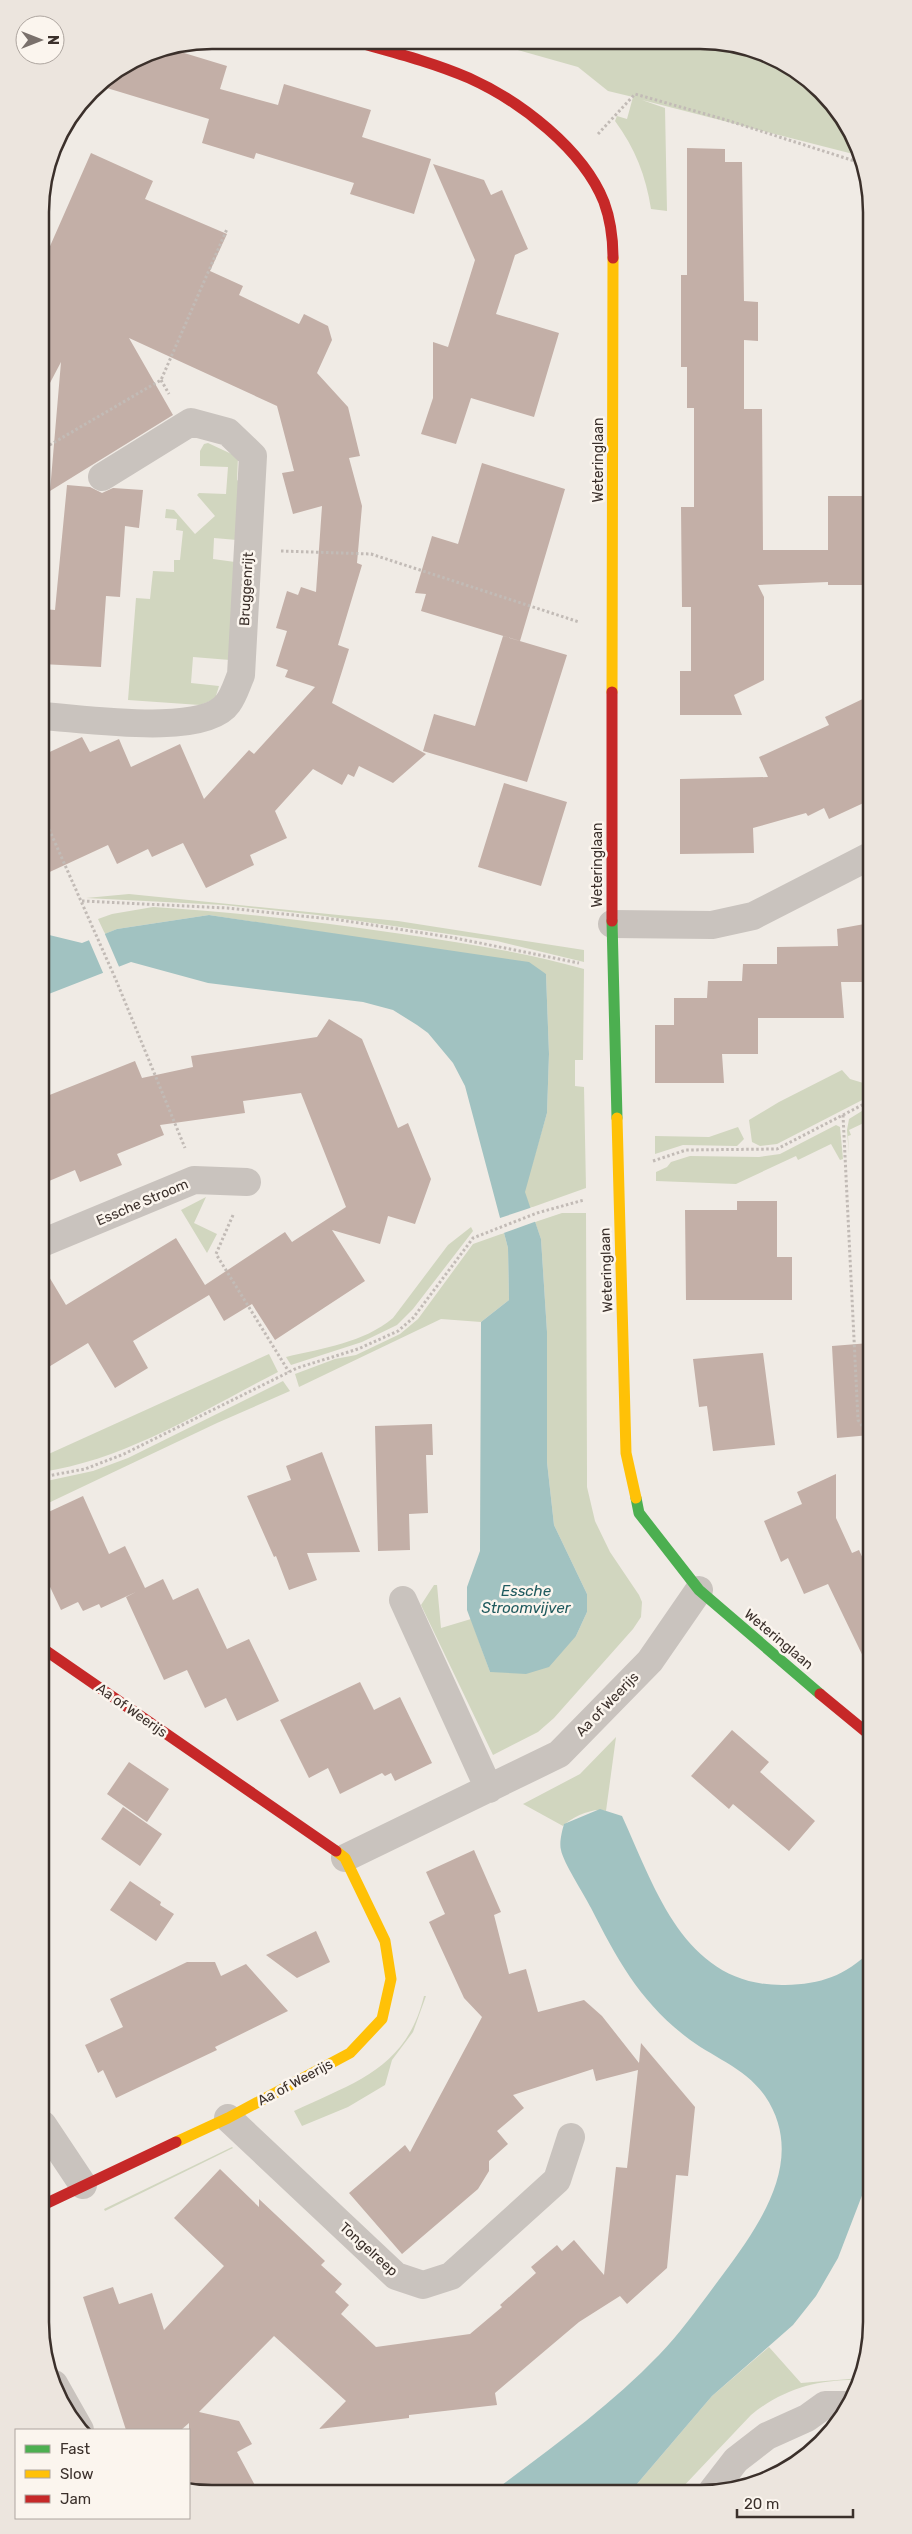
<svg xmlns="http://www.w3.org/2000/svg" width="912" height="2534" font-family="Rubik,sans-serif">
  <rect width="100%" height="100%" fill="#f0ebe5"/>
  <!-- green -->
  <path fill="#d1d6bf" d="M489,42L734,43L786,63L822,90L854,135L861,156L642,100L665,108L667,211L651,209C646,176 635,148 615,121L617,116L627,119L633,97L608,91L578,67Z
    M208,443L238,457L237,480L241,483L237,540L214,538L213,559L235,562L230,660L193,657L191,683L219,686L215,699L200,705L128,700L136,598L150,599L153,571L174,572V560H180L183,531L176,530L177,519L165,518L166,509L174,510L195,534L215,516L197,495L199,493L226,494L228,467L200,466V451L204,444Z
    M129,894L398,921L584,950V962L497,941L317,915L224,905L86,898Z
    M153,907C237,912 319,922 402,934C464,943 524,952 584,969L583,1060H575V1086L584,1087L586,1188L530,1208L524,1192L547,1113L549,1054L546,974L367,939L209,915L117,929L105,934L98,919L112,914Z
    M842,1070L850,1079L870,1085V1096L777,1144L760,1146L752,1142L749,1120L779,1102Z
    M870,1106V1120L849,1130L851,1135L848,1136L849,1155L847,1130L849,1119Z
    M836,1125L840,1127L843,1159L840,1160L831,1144L798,1160L796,1156L736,1184L656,1181V1172L667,1167L671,1162L690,1156L759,1157L780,1154Z
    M738,1127L744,1139L737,1146L683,1145L655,1154V1136L709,1137Z
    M206,1197L194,1223L217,1234L207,1253L181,1210Z
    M562,1213H586L587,1469V1487L595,1521L610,1552L639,1595L642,1602L641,1617L633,1629L554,1718L538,1732L493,1755L421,1605L434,1585H437L441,1628L471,1619L490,1672L576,1636L587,1612V1594L554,1525L547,1462V1332L541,1239L535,1222Z
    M471,1227L473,1231L413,1309L397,1325L362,1342L291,1365L286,1357C323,1348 363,1343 393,1318L448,1245Z
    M504,1233L508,1248L509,1300L481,1322L441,1319L299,1387L295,1374L335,1359L356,1355L400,1334L418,1319L473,1244Z
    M269,1354L278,1372C204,1410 125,1460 42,1472V1457Z
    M283,1381L290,1391L217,1423L42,1506V1482L93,1471L128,1458Z
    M616,1737L606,1811C594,1807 572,1817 563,1826L523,1804L580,1774Z
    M424,1996H426L413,2032L392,2060L385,2085L348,2107L302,2126L294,2111C355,2082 406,2069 424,1996Z
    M232,2147L233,2148L105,2211L104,2209Z
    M769,2347L801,2383L861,2378V2380C819,2379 784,2388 751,2415L679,2491H631L712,2396Z"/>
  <!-- water -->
  <path fill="#a1c2c1" d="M209,915L529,962L546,974L549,1054L547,1113L525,1192L541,1239L547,1332V1462L554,1525L587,1594V1612L576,1636L549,1667L526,1674L490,1672L467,1610V1587L480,1551L481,1322L509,1300L508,1248L465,1086L453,1063L428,1033L417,1025L393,1010L363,1002L208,983L131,962L41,997V933L82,943L117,929Z
    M600,1809L622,1816C656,1890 685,1987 785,1985C822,1984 844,1976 871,1951V2172L838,2258L816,2296L793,2325L712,2396L631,2491H494C551,2448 609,2407 659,2355C683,2330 703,2301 724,2273C761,2223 807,2158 765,2096C745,2067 711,2057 685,2036C639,2000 617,1959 591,1908C584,1894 563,1862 561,1850C559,1843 562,1831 564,1824Z"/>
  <!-- pier -->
  <path fill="#f0ebe5" d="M104,932L120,969L104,975L88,938Z
    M533,1207L537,1221L501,1234L497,1219Z"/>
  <!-- building -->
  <path fill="#c3afa7" d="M171,49L227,66L220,89L278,105L284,84L371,110L362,137L431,159L414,214L350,194L354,183L256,153L254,159L202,143L209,119L97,85L146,53Z
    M687,148L725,149V162H742L744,301L758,302V341L744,340V409H762L763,550H828V496H862V585H828V582L758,585L764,597V680L734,695L742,715H680V671H691V607H682L681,507H694V408H687V367H681V275H687Z
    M91,153L153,181L145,199L227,234L210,271L243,286L239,295L299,324L304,314L328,326L332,340L317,373L348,407L360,456L349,458L362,506L357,563L362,565L338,645L349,649L332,703L426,754L393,783L359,766L354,777L348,774L342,785L313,769L275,811L287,838L250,855L254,865L206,888L183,843L152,857L148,849L117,864L108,845L41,876V756L82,737L90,752L119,739L131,767L180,744L204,799L249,750L254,754L315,687L285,677L288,670L276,666L287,631L276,628L287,591L298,595L301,587L316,592L322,506L293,514L282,473L294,471L277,406L129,338L173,415L50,491L61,362L41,400L40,269Z
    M433,164L484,180L491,195L502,190L528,249L515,255L496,314L559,333L534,417L471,398L456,444L421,434L433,398V342L448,347L475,260Z
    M482,463L565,489L520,641L421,611L426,594L415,593L432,536L458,544Z
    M67,485L90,487L102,493L113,488L143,490L139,528L125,526L120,597L106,596L101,667L41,664L43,609L55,610Z
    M503,636L567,655L527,782L423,751L434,714L475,726Z
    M869,696L870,800L829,819L824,808L808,816L806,813L753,828L754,853L680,854V779L768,777L759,757L829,725L825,717Z
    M504,783L567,802L541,886L478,867Z
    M870,923V982H841L844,1018H758V1054H722L724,1083H655V1025H674V998H707L708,981H742L743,964H777V947L838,946L837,929Z
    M329,1019L362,1039L398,1128L408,1123L431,1179L415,1224L388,1216L380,1244L332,1230L365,1281L275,1340L252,1304L224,1321L209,1295L133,1341L148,1368L115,1388L88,1343L42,1371V1265L66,1305L176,1238L205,1285L285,1232L292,1242L346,1207L301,1093L243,1101L245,1113L160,1125L164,1135L117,1154L122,1165L80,1182L75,1170L42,1184V1098L135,1061L142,1078L193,1067L191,1056L317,1037Z
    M737,1201H777V1257H792V1300H686L685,1210H737Z
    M870,1343V1435L837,1438L832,1346Z
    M763,1353L775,1445L713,1451L707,1406L699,1407L693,1359Z
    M432,1424L433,1455H426L428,1513L409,1514L410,1550L378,1551L375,1426Z
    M322,1452L360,1552L307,1553L317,1580L289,1590L276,1556L274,1557L247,1496L291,1480L286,1466Z
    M836,1474V1518L852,1553L859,1550L871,1576V1673L828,1584L804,1594L788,1558L781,1562L764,1521L802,1504L797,1492Z
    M83,1496L109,1554L125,1546L145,1588L163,1579L173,1600L198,1588L227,1649L249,1639L279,1701L237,1721L226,1698L205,1708L187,1670L164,1680L126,1597L136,1592L101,1608L99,1604L83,1611L78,1602L61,1610L42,1570V1515Z
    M360,1682L374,1710L400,1697L432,1763L395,1781L391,1773L385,1776L382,1773L340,1794L328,1768L309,1778L280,1720Z
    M732,1730L769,1762L760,1772L815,1821L789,1851L733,1804L729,1809L691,1776Z
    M129,1762L169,1789L147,1822L107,1794Z
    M123,1807L162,1834L140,1866L101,1839Z
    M474,1850L501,1912L494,1915L509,1974L526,1969L538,2012L584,2000L602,2016L639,2063L641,2043L695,2107L688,2176L676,2175L667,2268L627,2304L620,2296L579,2322L495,2393L497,2405L409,2415V2418L319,2429L346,2401L274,2336L199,2412L239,2421L252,2444L237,2452L258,2491H195L189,2479V2423L181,2430H126L83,2297L113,2287L119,2304L152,2293L164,2330L224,2266L174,2218L220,2169L259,2207V2199L325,2261L321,2265L342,2284L335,2292L349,2305L341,2314L376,2347L470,2334L502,2307L500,2305L536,2273L531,2267L557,2245L562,2251L574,2240L604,2275L616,2167L627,2168L638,2070L596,2081L593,2069L513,2095L524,2108L497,2131L508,2144L489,2161V2171L478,2189L402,2254L349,2193L405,2145L410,2152L482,2017L464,1998L429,1922L445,1914L426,1872Z
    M130,1881L161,1902L160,1905L174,1914L156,1941L110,1910Z
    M316,1931L330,1962L297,1978L266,1955Z
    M187,1962H215L221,1976L246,1964L288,2011L215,2047L217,2050L116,2098L103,2070L98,2073L85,2045L123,2027L110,1999Z"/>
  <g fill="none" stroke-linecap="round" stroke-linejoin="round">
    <!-- path -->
    <path stroke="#c2bbb6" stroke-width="3" stroke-dasharray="2.5 2.5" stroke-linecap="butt" d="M598,134L635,94L723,119L864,164
      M161,380L169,394
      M41,450L161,380L227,229
      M281,551L371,554L579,622
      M41,811L116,980L185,1148
      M82,901L227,908L340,920L455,938L579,963
      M843,1115L858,1420L870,1437
      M653,1161L686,1150L777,1149L870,1101
      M233,1215L216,1254L289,1372
      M42,1477L85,1469L124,1454L297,1368L358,1349L398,1331L413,1318L473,1238L537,1213L584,1200"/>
    <!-- street -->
    <path stroke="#c9c3be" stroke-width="28" d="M41,716C81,718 204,738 228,703C234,695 237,684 241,675L253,456L228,432L191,422L102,477
      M612,924L712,925L753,916L870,856
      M42,1243L194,1180L247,1182
      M403,1600L489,1789
      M345,1858L559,1754L650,1661L699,1590
      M228,2118L396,2276L423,2285L451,2276L557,2180L571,2137
      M43,2125L83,2185
      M54,2384L80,2430
      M712,2491L736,2460L767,2436L807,2418L825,2405H848"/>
    <!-- fast -->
    <path stroke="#4caf50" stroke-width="11" d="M612,921L617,1118
      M636,1498L639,1513L699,1590L820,1694"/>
    <!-- slow -->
    <path stroke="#ffc107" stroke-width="11" d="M612,692L613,258
      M617,1118L626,1453L636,1498
      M176,2142L228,2118L350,2053L382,2019L391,1979L385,1941L345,1858L336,1851"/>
    <!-- jam -->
    <path stroke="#c62828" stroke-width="11" d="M353,41C392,52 432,62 469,78C520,101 583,149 604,202C611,221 613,239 613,258
      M612,921V692
      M42,1648L336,1851
      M820,1694L871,1736
      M43,2205L176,2142"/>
  </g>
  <g text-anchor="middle" stroke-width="5" stroke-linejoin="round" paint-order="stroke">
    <!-- street labels -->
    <g font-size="14" fill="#3b302b" stroke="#fbf5ee">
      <text transform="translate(598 460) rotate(-90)" y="5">Weteringlaan</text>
      <text transform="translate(246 589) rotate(-87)" y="5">Bruggenrijt</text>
      <text transform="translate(597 865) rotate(-90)" y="5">Weteringlaan</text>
      <text transform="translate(142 1202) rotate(-23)" y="5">Essche Stroom</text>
      <text transform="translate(606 1270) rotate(-92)" y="5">Weteringlaan</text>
      <text transform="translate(779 1639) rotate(40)" y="5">Weteringlaan</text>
      <text transform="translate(607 1704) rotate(-46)" y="5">Aa of Weerijs</text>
      <text transform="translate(132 1710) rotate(35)" y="5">Aa of Weerijs</text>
      <text transform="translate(295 2082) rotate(-28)" y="5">Aa of Weerijs</text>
      <text transform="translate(369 2249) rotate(42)" y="5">Tongelreep</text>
    </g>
    <!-- water labels -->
    <g font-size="15" font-style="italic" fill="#1f5a5e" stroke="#fbf5ee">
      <text x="526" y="1596">Essche<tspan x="526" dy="17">Stroomvijver</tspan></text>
    </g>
  </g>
  <!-- crop -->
  <path d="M0 0H912V2534H0ZM212 49H700A163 163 0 0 1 863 212V2322A163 163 0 0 1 700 2485H212A163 163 0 0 1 49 2322V212A163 163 0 0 1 212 49Z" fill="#ece5de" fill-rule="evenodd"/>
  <path fill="none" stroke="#3b302b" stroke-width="2.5" d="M212 49H700A163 163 0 0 1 863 212V2322A163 163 0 0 1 700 2485H212A163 163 0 0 1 49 2322V212A163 163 0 0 1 212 49Z"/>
  <!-- legend -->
  <rect x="15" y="2429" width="175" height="90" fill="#fbf5ee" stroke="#aea6a0"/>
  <rect x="25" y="2445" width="25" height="8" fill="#4caf50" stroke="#aea6a0"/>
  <text x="60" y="2454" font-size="15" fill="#3b302b">Fast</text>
  <rect x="25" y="2470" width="25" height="8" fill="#ffc107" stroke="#aea6a0"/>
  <text x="60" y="2479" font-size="15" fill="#3b302b">Slow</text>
  <rect x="25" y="2495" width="25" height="8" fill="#c62828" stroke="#aea6a0"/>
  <text x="60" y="2504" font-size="15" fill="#3b302b">Jam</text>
  <!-- north arrow -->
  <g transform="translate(40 40) rotate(90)"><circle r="24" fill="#fbf5ee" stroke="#aea6a0"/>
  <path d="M0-4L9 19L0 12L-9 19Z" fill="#7a716c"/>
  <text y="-8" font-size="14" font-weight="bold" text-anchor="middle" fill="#3b302b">N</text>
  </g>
  <!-- scale -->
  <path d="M737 2509v8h116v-8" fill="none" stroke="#3b302b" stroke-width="2.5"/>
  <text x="744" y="2509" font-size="15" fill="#3b302b" stroke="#fbf5ee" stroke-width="4" paint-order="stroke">20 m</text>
</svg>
